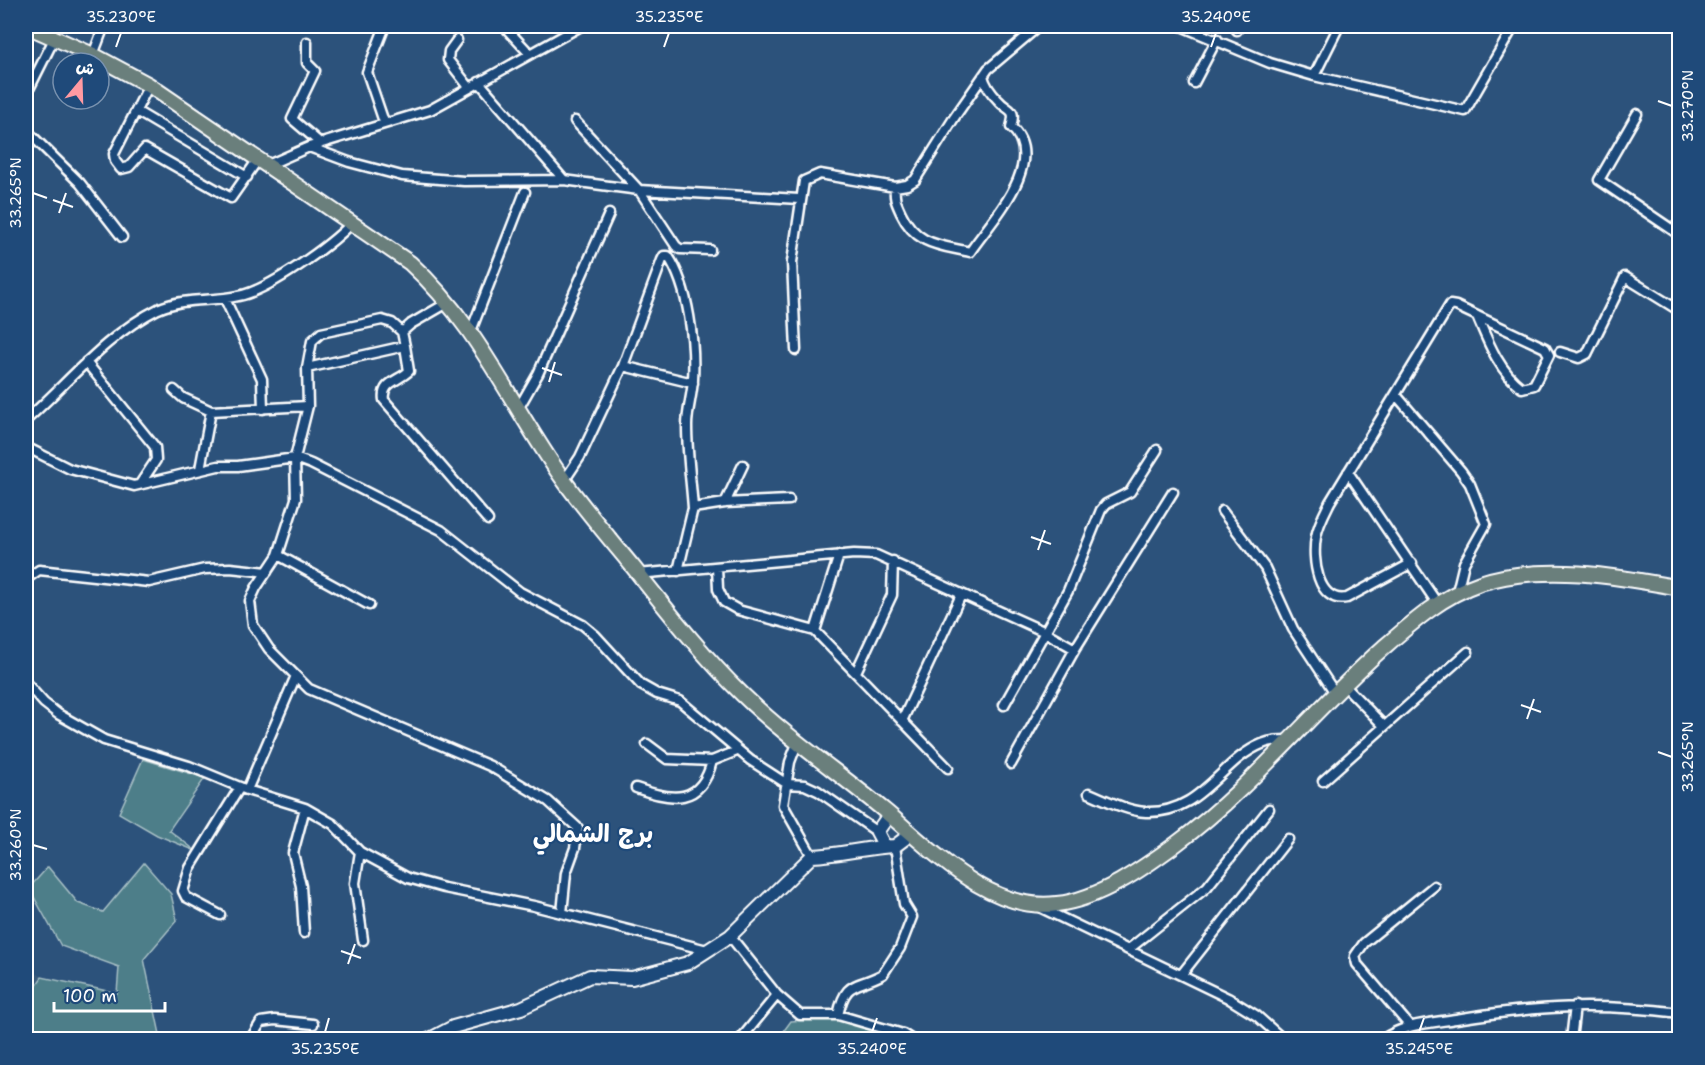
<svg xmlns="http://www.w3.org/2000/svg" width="1705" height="1065" font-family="'Shantell Sans','Playpen Sans Arabic',sans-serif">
  <rect width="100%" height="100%" fill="#2c527b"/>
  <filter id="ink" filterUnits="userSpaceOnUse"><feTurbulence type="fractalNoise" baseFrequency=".0167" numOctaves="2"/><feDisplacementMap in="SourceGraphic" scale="12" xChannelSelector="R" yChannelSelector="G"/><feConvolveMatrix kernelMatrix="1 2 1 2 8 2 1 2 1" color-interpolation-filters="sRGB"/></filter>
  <g filter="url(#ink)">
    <!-- built -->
    <path fill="#3b5b7c" d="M26,965L42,977L26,1000Z"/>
    <!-- green -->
    <path fill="#4d7e89" stroke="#a6bec4" stroke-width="1.5" d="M143,759L205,778L169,830L196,851L157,835L119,813Z
      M144,863L171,894L177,920L144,959L161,1039H26V1000L42,977L117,993L119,967L61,946L29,888L48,867L78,903L103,912Z
      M836,1018L899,1036L897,1040H777L791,1021Z"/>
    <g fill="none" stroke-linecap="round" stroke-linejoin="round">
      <defs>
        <path id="street" d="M504,26L529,53
          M1181,26L1270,63L1314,76L1465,111L1514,26
          M1234,26L1237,30
          M457,40L449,51L448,60L469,87
          M307,42V63L315,71L292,119L320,143
          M93,55L104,26
          M1314,76L1339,26
          M479,82L564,180
          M1194,83L1217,39
          M149,85L114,154L115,161L121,169L129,167L145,149L231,198L259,158
          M26,95L55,37
          M136,111L247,177
          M1637,114L1599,180L1680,235
          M575,121L639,190L676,246L680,249L710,250
          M384,122L367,72L385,26
          M26,130L80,183L122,237
          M309,147L349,162L402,176L464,181L564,180L639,190L799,199
          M268,165L309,147L430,110L581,26
          M895,187C894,199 896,202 901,213C916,245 939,245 970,252C990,222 1049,162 1011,127C1017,107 1008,112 998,100C992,94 985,84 983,76
          M225,299L262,379L263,409
          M471,331L525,192
          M402,332L392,323L382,320L321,333L312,341L307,368L308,406L295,458L296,499L278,555L256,588L250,601L253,625L269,649L309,689L490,766L548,801L578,828L575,848L566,873L562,913
          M405,346L409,371C399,381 381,382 384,400L488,520
          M796,350L792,262L804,181L820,174L895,187L907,185L915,180L954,118L988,69L1039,26
          M1560,352L1579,358L1587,354L1625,277L1680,311
          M86,362L155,447L156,460L140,484
          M623,366L693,383
          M307,368L405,346L402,332L411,324L449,302
          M174,390L183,398L211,411L308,406
          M1396,395L1461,471L1470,484L1486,524L1464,563L1457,592
          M518,409L538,374L609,214
          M26,420C68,383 106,335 158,309C184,297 211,302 238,296C268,291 331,245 352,223
          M26,447L70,469L134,486L218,466H238L295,458L311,464L441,530L520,592L583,625L595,635L641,685L657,694L680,701L750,760L787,784L805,785L818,791L877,832
          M200,469L211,411
          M1348,472L1437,603
          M564,481L580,457L623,366L662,260L664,256H668C689,287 695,344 693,380C692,396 687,411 687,426C687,453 691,481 693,508
          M725,503L743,465
          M1222,511L1265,568L1293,629L1335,693
          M278,555L369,605
          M1412,563L1347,598C1317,604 1312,558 1316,537C1318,525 1324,514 1330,502L1450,305L1456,306L1545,348L1549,355L1534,385L1522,388C1499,371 1488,342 1477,316
          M717,567L718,589L724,602L738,610L815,631L948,768
          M678,571L693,508L725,503L789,500
          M638,574L854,554L876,555L1043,631L1075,649L1011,764
          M26,579L39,570L149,582L205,569L230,568L267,572
          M815,631L839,555
          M1075,649L1173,492
          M856,672L892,595L893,561
          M26,683L44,703L58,714L104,740L189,766L247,790L305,808L333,824L360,852L408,878L444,888L534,906L707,950
          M1343,684L1383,725
          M1004,705L1068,591L1101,510L1106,504L1130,492L1157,450
          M902,721L961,595
          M798,741L790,762L783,805L812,856
          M647,744L667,759L712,761L737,751
          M1323,781L1468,652
          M636,788C672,801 701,805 712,761
          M247,790L295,678
          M1089,793C1106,800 1127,811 1146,812C1202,814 1220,761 1262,744C1271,740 1280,740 1289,740
          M360,852L355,883L363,940
          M1037,906L1228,998L1257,1016L1284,1040
          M220,915L186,897L183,891L190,868L240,787
          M304,933L301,886L293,853L305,808
          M730,936L777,995L800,1015H838L903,1034L912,1040
          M1129,949L1207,887L1269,809
          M1181,975L1288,839
          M838,1015C846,979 855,989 883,974L900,948L912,917L904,904L895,846
          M1409,1025L1357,964L1355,956L1364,943L1434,886
          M250,1040L261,1022L275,1020L313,1024
          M740,1040L777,995
          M1382,1040C1404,1024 1429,1023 1456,1019C1537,1006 1597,1003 1680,1013
          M1571,1040L1575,1006"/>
        <path id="secondary" d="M884,845L877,832L889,815
          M428,1040L453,1027L521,1008L590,976L632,978L688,963L730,936L812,856C841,855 867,847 895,846L911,834"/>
        <path id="primary" d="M27,26L93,55L149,85L410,263C480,327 511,407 565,482C586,511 610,539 633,567C668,611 702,655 742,694C786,737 838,772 885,811C932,850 990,913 1057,904C1100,899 1142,869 1176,844C1253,787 1312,711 1383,648C1413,622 1442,596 1480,583C1543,563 1616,576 1680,588"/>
      </defs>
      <!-- street casing -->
      <use href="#street" stroke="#fff" stroke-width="13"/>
      <!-- secondary casing -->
      <use href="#secondary" stroke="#fff" stroke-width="16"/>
      <!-- primary casing -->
      <use href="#primary" stroke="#fff" stroke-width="18"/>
      <!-- street -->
      <use href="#street" stroke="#1f4a7a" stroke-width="8"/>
      <!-- secondary -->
      <use href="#secondary" stroke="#1f4a7a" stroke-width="12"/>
      <!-- primary -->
      <use href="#primary" stroke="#6b7f7c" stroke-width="14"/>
    </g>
  </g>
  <!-- ticks -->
  <path fill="none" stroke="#fff" stroke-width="2" d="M116,47L121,33M664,47L669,33M1211,47L1216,33M1658,101L1672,106M33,193L47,198M53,200L73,207M59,213L66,193M542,368L562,375M549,382L555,362M1031,537L1051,544M1038,550L1045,530M1521,705L1541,712M1527,719L1534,699M1658,752L1672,757M33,845L47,849M341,951L361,958M348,964L355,944M325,1032L329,1018M872,1032L877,1018M1419,1032L1424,1018"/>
  <g text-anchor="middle" stroke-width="4.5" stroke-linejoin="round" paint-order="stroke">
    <!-- district labels -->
    <g font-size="24" font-weight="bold" fill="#fff" stroke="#1f4a7a">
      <text x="593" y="842">برج الشمالي</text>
    </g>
  </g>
  <!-- margin -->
  <rect width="1705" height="1065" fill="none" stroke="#1f4a7a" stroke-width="66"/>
  <!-- north arrow -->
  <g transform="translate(81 81) rotate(19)"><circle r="28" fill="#1f4a7a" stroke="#7992af" stroke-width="1.5"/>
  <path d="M0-4.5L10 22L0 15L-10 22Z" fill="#ff9aa2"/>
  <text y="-9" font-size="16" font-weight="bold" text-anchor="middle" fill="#ffffff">ش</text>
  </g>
  <!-- scale -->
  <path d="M54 1002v9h111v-9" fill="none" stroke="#ffffff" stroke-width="3"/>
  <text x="63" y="1002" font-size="18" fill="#ffffff" stroke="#1f4a7a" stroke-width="4.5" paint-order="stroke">100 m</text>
  <rect x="33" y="33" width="1639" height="999" fill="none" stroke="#fff" stroke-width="2"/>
  <g font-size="15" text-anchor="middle" fill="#fff">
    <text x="121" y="22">35.230°E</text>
    <text x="669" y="22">35.235°E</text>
    <text x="1216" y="22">35.240°E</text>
    <text transform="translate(1688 106) rotate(-90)" y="5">33.270°N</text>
    <text transform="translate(16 193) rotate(-90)" y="5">33.265°N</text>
    <text transform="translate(1688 757) rotate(-90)" y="5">33.265°N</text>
    <text transform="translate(16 845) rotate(-90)" y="5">33.260°N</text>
    <text x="325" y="1054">35.235°E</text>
    <text x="872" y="1054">35.240°E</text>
    <text x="1419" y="1054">35.245°E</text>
  </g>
</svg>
